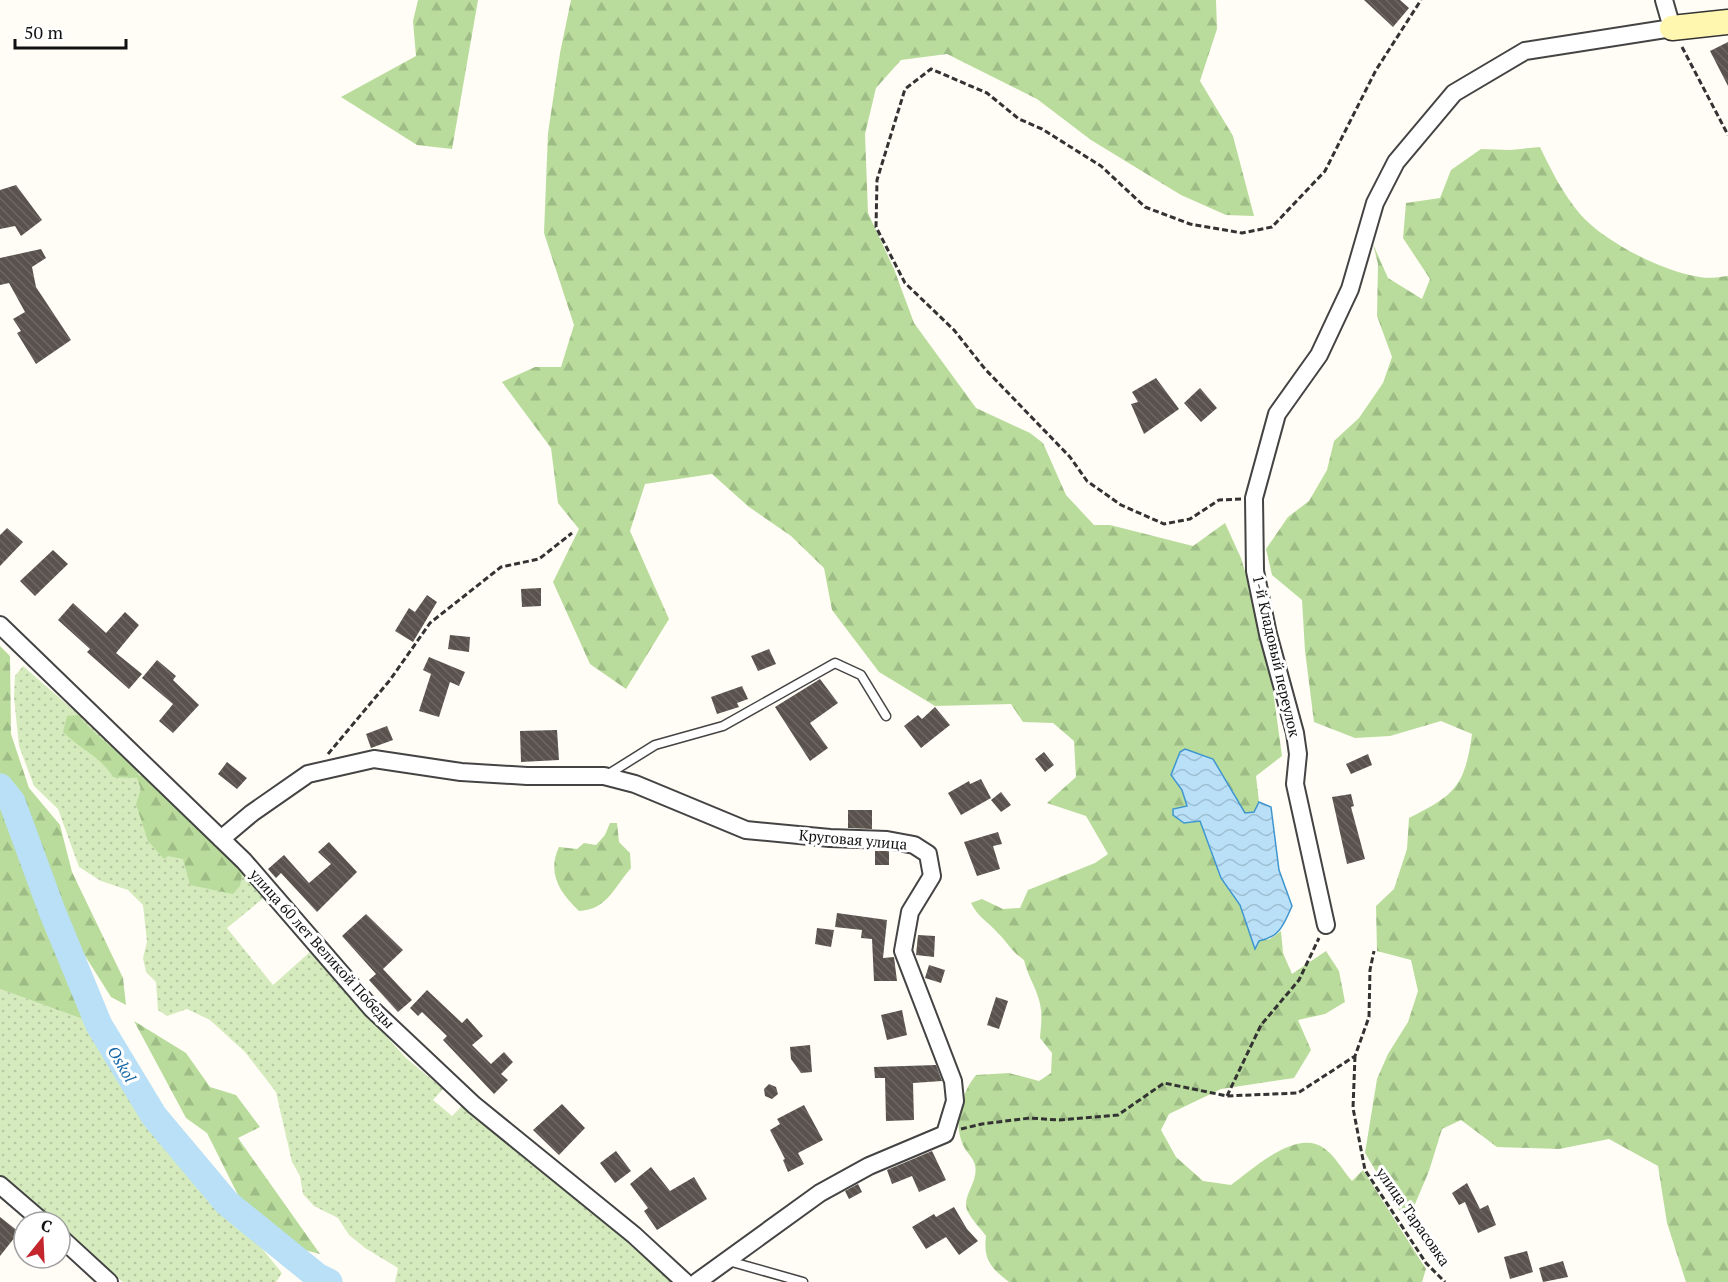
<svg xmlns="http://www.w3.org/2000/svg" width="1728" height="1282" font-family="'PT Serif',serif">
  <defs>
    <pattern id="grass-dots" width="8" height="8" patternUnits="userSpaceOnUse" patternTransform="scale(1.5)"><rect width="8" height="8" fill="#d5ebbd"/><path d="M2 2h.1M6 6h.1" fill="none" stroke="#b6c8a1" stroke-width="1.8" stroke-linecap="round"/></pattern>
    <pattern id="forest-firs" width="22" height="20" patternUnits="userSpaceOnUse" patternTransform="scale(1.5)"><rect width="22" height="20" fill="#b9dc9c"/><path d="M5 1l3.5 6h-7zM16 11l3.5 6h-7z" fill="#9ebc85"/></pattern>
    <pattern id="water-waves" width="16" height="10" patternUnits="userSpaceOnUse" patternTransform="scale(1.5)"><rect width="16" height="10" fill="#b9e0f7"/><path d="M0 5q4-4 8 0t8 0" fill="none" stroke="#9ebfd3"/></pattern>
    <pattern id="building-back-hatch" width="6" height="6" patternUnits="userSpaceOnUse" patternTransform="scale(1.5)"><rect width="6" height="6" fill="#5a524d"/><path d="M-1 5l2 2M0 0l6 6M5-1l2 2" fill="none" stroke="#6d6662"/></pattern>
  </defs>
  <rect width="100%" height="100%" fill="#fffdf5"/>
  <!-- grass -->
  <path fill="url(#grass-dots)" d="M23,666L141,769L266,896L227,928L273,985L310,952L406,1058L443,1089L433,1100L452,1116L463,1105L648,1258L673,1282H395L398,1268L365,1248L349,1235L338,1218L314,1206L303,1194L300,1176L292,1162L276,1092L245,1052L210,1020L187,1009L167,1016L158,1010L156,982L146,972L143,958L147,942L143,905L128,890L101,881L79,867L58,809L34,786L19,746L14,697L15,676Z
    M0,989L99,1025L154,1116L282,1273L276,1282H123L60,1233V1222H46L0,1186Z"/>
  <!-- forest -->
  <path fill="url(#forest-firs)" d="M418,0H478L452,149L417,145L341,97L416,56L413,21Z
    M571,0H1216L1217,29L1200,81L1233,136L1254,216L1226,215L1181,195L1091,140L1037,99L947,54L901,60L876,88L865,134L868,213L894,269L914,323L976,408L1030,433L1043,443L1066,495L1094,525H1110L1193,546L1225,523L1241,558L1266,640L1282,756L1256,776L1259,802L1254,812L1245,813L1213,759L1171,775L1182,790L1187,807L1200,821L1221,878L1240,905L1255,949L1259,941L1270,939L1281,931L1283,953L1292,974L1326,951L1339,971L1345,1002L1325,1014L1298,1020L1311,1050L1294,1078L1221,1089L1169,1114L1161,1130L1176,1157L1203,1181L1231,1185C1252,1170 1297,1127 1325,1149C1335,1156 1343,1171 1352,1181L1363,1170L1426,1269L1422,1282H1009C991,1268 983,1260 986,1236C980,1228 971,1219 967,1210C962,1195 979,1182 975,1165C973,1157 966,1152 963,1145C953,1123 961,1093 976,1075L1009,1073L1039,1081L1051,1073L1052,1053L1040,1038C1041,1025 1043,1013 1039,1000C1035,985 1028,977 1024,960C1012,952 1007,942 997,932C987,921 978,917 971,903L982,899L1003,909L1020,908L1028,890L1095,863L1108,854L1086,816L1047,803L1076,777L1074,741L1053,723L1023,722L1011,704L935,706L879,672L832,610L824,568L791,536L749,507L712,474L645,484L630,531L669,619L626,689L590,664L553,582L579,529L558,503L551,448L502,382L535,367H561L574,325L544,233L548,133L560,53Z
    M1540,147C1551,170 1563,194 1580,214C1604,242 1664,272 1700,277C1709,279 1719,277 1728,276V1282H1686L1667,1223L1658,1166L1609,1139L1559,1149L1497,1147L1461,1120L1442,1129L1429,1171L1407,1223L1365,1153L1377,1079L1388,1054L1408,1022L1418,991L1411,960L1377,951L1376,906L1394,889L1407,849L1409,818C1455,795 1465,786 1472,734L1441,721L1390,736L1355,738L1314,722L1305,651L1302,600L1272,575L1266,549L1288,517L1309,501L1327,470L1334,441L1359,418L1383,383L1392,357L1377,316L1378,264L1373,244L1388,278L1422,299L1430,279L1403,238L1406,203L1440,198L1451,170L1481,149L1510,150Z
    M0,646L10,656L11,734L29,788L60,825L72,872L123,978L126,1005L111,997L77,943L17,805L0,773Z
    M78,715C94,735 115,750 136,765L138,775L155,781L192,824L203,829L243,871L240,886L233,894L190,885L183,859L168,856L164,859L148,841L136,804L141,789L137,778L113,777C100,756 81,750 63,732L67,716Z
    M0,787L12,802L52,911L99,1025L0,989Z
    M610,823H617L619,842L630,853L631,868C615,886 607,910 579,911C559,892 547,873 559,847L577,849L584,843L596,845L605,835Z
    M134,1021L186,1053L210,1087L236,1095L260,1127L238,1138L320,1254L293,1247L271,1222L240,1199L207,1133L186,1118Z"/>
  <!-- water -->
  <path fill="url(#water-waves)" stroke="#3f96cf" stroke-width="1.5" d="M1185,749L1213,759L1245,813L1254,812L1259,802L1271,807L1279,870L1292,906C1284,924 1280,937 1259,941L1255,949L1240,905L1221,878L1200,821L1184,823L1173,815V809L1187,806L1182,790L1171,775L1180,752Z"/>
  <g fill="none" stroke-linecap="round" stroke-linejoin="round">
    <!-- river -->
    <path stroke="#b9e0f7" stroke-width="27" d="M0,787L12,802L52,911L99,1025L154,1116L227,1203L317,1276L329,1282"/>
  </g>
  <!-- building -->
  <path fill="url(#building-back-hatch)" d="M1364,0H1400L1409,8L1393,27Z
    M1728,42V86L1710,51Z
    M16,185L42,220L21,236L15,226L0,229V190Z
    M41,249L46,258L32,267L36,287L71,340L36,364L17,333L21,331L13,319L25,312L9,283L0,285V258Z
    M1156,378L1179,409L1144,434L1131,404L1138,402L1132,392Z
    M1200,388L1217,408L1201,422L1184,403Z
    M7,528L23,542L0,566V535Z
    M53,550L68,564L35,596L20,581Z
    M541,588V606L522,607L521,589Z
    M427,595L437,602L413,642L395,631L409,608L415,612Z
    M73,603L106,633L125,612L139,625L116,653L142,674L129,689L87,652L90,649L58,620Z
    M450,635L470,637L469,652L448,649Z
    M769,649L776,664L758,671L751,656Z
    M429,657L465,672L459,686L450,682L439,717L419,711L431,674L423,670Z
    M157,660L176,676L173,680L199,705L173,733L159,721L173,704L142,678Z
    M820,679L838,703L810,723L828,748L810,761L775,707Z
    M742,686L748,699L737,703L739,707L717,714L711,697Z
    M935,707L950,725L921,748L904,726L918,715L922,719Z
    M387,726L393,740L371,748L366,734Z
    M557,730L559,760L521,762L520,731Z
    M1044,752L1054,765L1045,772L1035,759Z
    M1368,754L1372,765L1351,774L1346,764Z
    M227,762L247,778L237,789L218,774Z
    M981,779L991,798L961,815L948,793L969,781L970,784Z
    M1001,792L1011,805L1001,812L991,800Z
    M1351,794L1354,806L1351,807L1365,859L1347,864L1332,797Z
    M848,810H872V829L848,828Z
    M998,832L1002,844L993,846L1000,869L977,876L964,842Z
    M329,842L357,872L317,912L281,873L276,878L268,869L284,855L309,883L331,864L318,852Z
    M875,851H889V865H875Z
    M837,913L887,920L883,958L894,957L897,981H874L872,939L861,938L862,930L835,927Z
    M366,914L403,950L383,969L412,1000L398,1012L369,980L376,974L342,936Z
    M817,928L834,930L831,947L815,944Z
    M918,935L935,936L934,957L916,955Z
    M929,965L945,970L941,983L925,978Z
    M427,990L462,1023L467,1018L483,1036L472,1045L491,1064L504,1052L513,1062L501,1074L508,1080L494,1094L443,1040L447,1036L422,1012L418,1016L410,1008Z
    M996,997L1008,1001L999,1029L987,1025Z
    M902,1010L907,1035L887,1040L881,1015Z
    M810,1045L812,1072L801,1073L791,1059L790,1047Z
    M936,1065L942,1081L913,1083L914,1120L886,1121L885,1078H875L874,1067Z
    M769,1084L776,1087L778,1094L772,1099L765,1096L764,1089Z
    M562,1104L585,1128L559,1155L533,1130Z
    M804,1105L823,1140L798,1153L804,1164L788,1172L783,1160L785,1159L770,1130L780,1124L777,1119Z
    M616,1151L631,1171L615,1183L600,1163Z
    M932,1151L946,1180L919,1192L912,1176L892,1184L887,1170Z
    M651,1167L670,1191L694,1177L707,1199L657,1230L644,1211L648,1208L630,1184Z
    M1467,1183L1480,1209L1488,1205L1496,1225L1478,1233L1465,1202L1459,1205L1452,1193Z
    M858,1184L862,1192L849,1199L845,1191Z
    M954,1207L967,1229L978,1241L959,1255L946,1237L926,1249L912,1227L934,1214L936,1217Z
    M0,1217L19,1232L0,1256Z
    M1527,1251L1533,1272L1510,1279L1504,1257Z
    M1563,1261L1568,1277L1543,1282L1539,1268Z"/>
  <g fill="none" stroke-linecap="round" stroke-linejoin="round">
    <defs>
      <path id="service" d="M607,775L655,745L723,726L835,663L861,675L886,716
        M725,1260L803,1282"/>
      <path id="minor" d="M0,625L244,861L372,1009L474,1105L634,1235L685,1282
        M221,839L252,813L308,774L374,759L461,772L527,776H604L635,784L746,830L830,838L887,840L914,845L928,854L932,876L910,912L903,951L953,1081L955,1101L945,1134L869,1166L820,1193L697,1282
        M1326,925L1295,784L1298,754L1295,733L1268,634L1255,571L1254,498L1277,414L1319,355L1350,289L1375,203L1396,162L1454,93L1525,51L1672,28L1664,0
        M0,1185L43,1222
        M60,1237L109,1282"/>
      <path id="secondary" d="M1672,28L1728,22"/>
    </defs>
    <!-- service casing -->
    <use href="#service" stroke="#444" stroke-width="11"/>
    <!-- minor casing -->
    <use href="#minor" stroke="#444" stroke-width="20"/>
    <!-- secondary casing -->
    <use href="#secondary" stroke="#333" stroke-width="27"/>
    <!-- path -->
    <path stroke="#333" stroke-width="3" stroke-dasharray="6 3" stroke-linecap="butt" d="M1682,47L1728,135
      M1241,499L1219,500L1190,519L1164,524L1121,505L1087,481L1070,457L985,369L954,330L905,283L876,227L877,180L905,89L931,69L987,93L1019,119L1042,129L1101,166L1145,207L1190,224L1242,233L1272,227L1325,171L1376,70L1421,0
      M328,754L390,680L430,623L501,567L539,559L572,533
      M1355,1056L1353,1108L1365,1170L1426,1263L1445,1282
      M1227,1096L1261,1025L1299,980L1319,938
      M961,1129L982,1124L1030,1118L1059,1120L1118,1115L1164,1083L1227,1096L1298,1093L1355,1056L1369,1017L1370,970L1374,951"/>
    <!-- service -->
    <use href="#service" stroke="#fff" stroke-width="8"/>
    <!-- minor -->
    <use href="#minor" stroke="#fff" stroke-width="16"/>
    <!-- secondary -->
    <use href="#secondary" stroke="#fff6b0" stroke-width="24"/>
  </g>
  <g text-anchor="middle" stroke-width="6" stroke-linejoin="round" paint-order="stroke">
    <!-- street labels -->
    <g font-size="15" fill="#111" stroke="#fff">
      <text transform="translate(1276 656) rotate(77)" y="5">1-й Кладовый переулок</text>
      <text transform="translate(853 840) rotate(5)" y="5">Круговая улица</text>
      <text transform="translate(322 949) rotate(48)" y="5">улица 60 лет Великой Победы</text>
      <text transform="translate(1413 1217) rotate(55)" y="5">улица Тарасовка</text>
    </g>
    <!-- water labels -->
    <g font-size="16" font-style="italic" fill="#1768a6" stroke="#fff">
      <text transform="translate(122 1064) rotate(59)" y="6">Oskol</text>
    </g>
  </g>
  <!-- north arrow -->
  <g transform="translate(42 1240) rotate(18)"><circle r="28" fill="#ffffff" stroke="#a0a0a0" stroke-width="1.5"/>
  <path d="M0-4.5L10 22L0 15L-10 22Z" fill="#c4262e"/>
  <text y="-9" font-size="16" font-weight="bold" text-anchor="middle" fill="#111111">С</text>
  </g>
  <!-- scale -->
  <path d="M15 39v9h111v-9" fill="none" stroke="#111111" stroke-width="3"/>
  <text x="24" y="39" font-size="18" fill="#111111" stroke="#ffffff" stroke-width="4.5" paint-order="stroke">50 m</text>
</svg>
